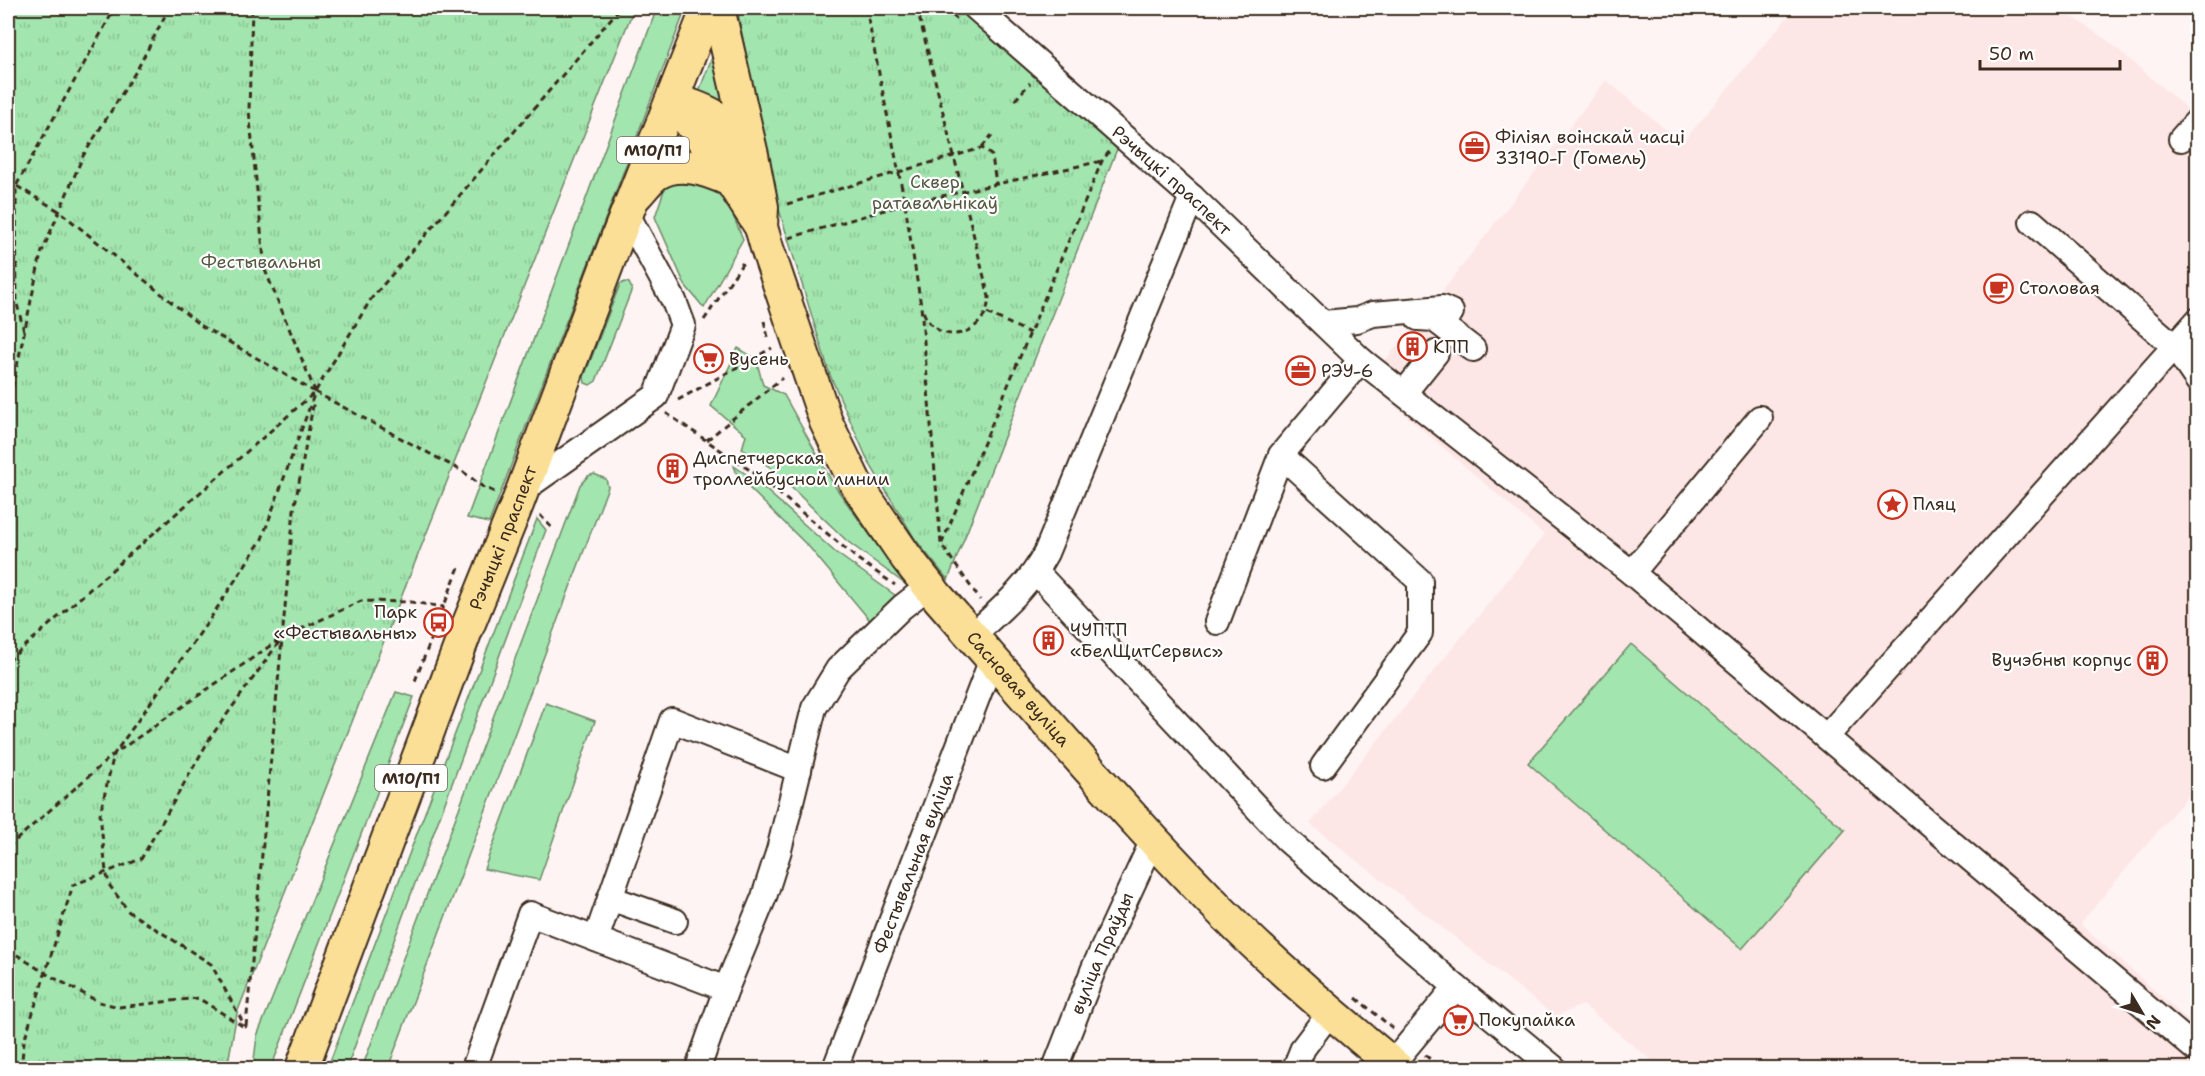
<svg xmlns="http://www.w3.org/2000/svg" width="2205" height="1076" font-family="'Shantell Sans',sans-serif">
  <defs>
    <pattern id="park-tufts" width="24" height="20" patternUnits="userSpaceOnUse" patternTransform="scale(1.5)"><rect width="24" height="20" fill="#a2e5af"/><path d="M3 7l-1-3M5 7V3M7 7l1-3M15 17l-1-3M17 17v-4M19 17l1-3" fill="none" stroke="#8cc596"/></pattern>
  </defs>
  <rect width="100%" height="100%" fill="#fef4f4"/>
  <filter id="ink" filterUnits="userSpaceOnUse"><feTurbulence type="fractalNoise" baseFrequency=".0167" numOctaves="2"/><feDisplacementMap in="SourceGraphic" scale="12" xChannelSelector="R" yChannelSelector="G"/><feConvolveMatrix kernelMatrix="1 2 1 2 8 2 1 2 1" color-interpolation-filters="sRGB"/></filter>
  <g filter="url(#ink)">
    <!-- built -->
    <path fill="#fde7e6" d="M1795,8H2059L2107,40L2197,117V785L2080,924L2197,1028V1068H1661L1583,1005L1555,1016L1310,824L1544,535L1366,381L1421,319L1606,80L1682,143Z"/>
    <!-- grass -->
    <path fill="#a2e5af" stroke="#6e8866" stroke-width="1.5" d="M657,8H686L489,523L467,518Z
      M716,47L726,102L712,96L696,99Z
      M692,177L722,190L743,239L704,308L685,285L655,217L665,187Z
      M625,282L629,283L632,289L596,381L590,385L585,383L584,377L620,284Z
      M738,348L756,359L763,385L784,395L834,485L905,584L847,541L770,467L742,449L746,435L711,406Z
      M734,466L755,480L835,552L899,598L872,623L810,548L738,477Z
      M594,474L606,479L608,487L388,1068H362L580,485L588,476Z
      M537,519L546,530L347,1067L346,1068H330L329,1064Z
      M1631,644L1845,830L1742,949L1528,763Z
      M396,692L414,697L271,1068H253L257,1036Z
      M546,703L595,721L539,880L484,869Z"/>
    <!-- park -->
    <path fill="url(#park-tufts)" stroke="#6e8866" stroke-width="1.5" d="M8,8H634L237,1013L227,1068H8Z
      M737,8H959L1117,149L948,580L915,539L868,461L830,375L769,177Z"/>
    <g fill="none" stroke-linecap="round" stroke-linejoin="round">
      <defs>
        <g id="minor">
          <path id="s1" d="M976,8L1192,197L1361,360L1632,573L2198,1051"/>
          <path d="M2181,139L2198,120"/>
          <path d="M2032,222L2174,346L2198,381"/>
          <path d="M1418,318L1434,319L1473,349"/>
          <path d="M1323,323L1357,320L1373,314L1420,310L1442,308L1451,312"/>
          <path d="M1404,393L1436,353"/>
          <path d="M524,489L656,396L683,325L674,301L627,214"/>
          <path d="M1036,572L1287,840L1456,987"/>
          <path d="M1632,573L1760,418"/>
          <path d="M1217,622L1281,455"/>
          <path d="M972,636C1000,610 1028,587 1046,553L1192,197"/>
          <path d="M1827,736L2198,320"/>
          <path d="M1323,766L1420,633V581L1281,455L1361,360"/>
          <path d="M610,898L675,921"/>
          <path d="M596,939L672,720L799,770"/>
          <path d="M726,989L764,897L779,850L814,708L838,669L902,607L929,586"/>
          <path d="M1392,1064L1456,987L1554,1068"/>
          <path d="M474,1068L530,914L726,989L698,1068"/>
          <path id="s2" d="M835,1068L992,659"/>
          <path id="s3" d="M1055,1068L1094,968L1153,840"/>
          <path d="M1295,1068L1303,1048L1330,1012"/>
        </g>
        <g id="major">
          <path id="s4" d="M718,8L752,155L762,207L761,227L767,248L826,422L855,482L906,557L936,595C1030,702 1122,810 1221,911C1276,967 1337,1018 1397,1068"/>
          <path d="M673,100L711,150L761,227"/>
          <path d="M673,100C712,111 725,119 750,152"/>
          <path d="M636,195C642,189 649,179 656,174C679,159 708,170 730,180"/>
          <path id="s5" d="M302,1068L465,633L518,502L619,233L708,8"/>
        </g>
      </defs>
      <!-- minor casing -->
      <use href="#minor" stroke="#3b2a1e" stroke-width="28"/>
      <!-- major casing -->
      <use href="#major" stroke="#3b2a1e" stroke-width="36"/>
      <!-- path -->
      <path stroke="#3b2a1e" stroke-width="3" stroke-dasharray="6 4.5" stroke-linecap="butt" d="M252,8L249,110L265,270L315,391
        M866,8L905,204L921,306L941,544L980,600
        M917,8L989,297C987,337 937,349 923,311
        M944,8L958,20
        M1015,100L1030,83
        M982,147L992,135
        M8,181L59,211L200,325L315,392L262,539L210,619L114,754L100,814L106,872L110,886L129,912L211,964L246,1028
        M787,204L982,148L992,156L996,184
        M789,238L905,204L1102,161
        M987,313L1030,333
        M704,320L744,261
        M764,321L768,337
        M24,331L17,304L16,186L115,8
        M315,392L462,471L483,487L497,493
        M678,400L772,348
        M8,408L41,254L83,156L138,68L169,8
        M666,413L757,475L859,560L895,585
        M707,440L782,378
        M540,515L552,528
        M942,543L1102,161L1109,152
        M8,661L315,392L371,299L620,8
        M415,681L459,567
        M8,813V879
        M8,847L114,754L280,639
        M8,949L45,973L99,1002L119,1007L198,998L244,1027
        M1356,998L1395,1030
        M246,1026L294,510L314,400
        M1425,1055L1441,1068
        M21,1068L24,1041L73,885L141,859L210,738L282,638L361,601L411,602L444,607"/>
      <!-- minor -->
      <use href="#minor" stroke="#fff" stroke-width="24"/>
      <!-- major -->
      <use href="#major" stroke="#fbdf96" stroke-width="32"/>
    </g>
  </g>
  <!-- icons -->
  <defs>
    <symbol id="office-ring" viewBox="-11 -11 22 22"><circle r="9.5" fill="#fff" stroke="#c8321e" stroke-width="1.5"/><path d="M-6-3h4V-5.5h4V-3h4V5H-6ZM-1-4.5V-3h2v-1.5ZM-6 0V1H6V0Z" fill="#c8321e"/></symbol>
    <symbol id="cafe-ring" viewBox="-11 -11 22 22"><circle r="9.5" fill="#fff" stroke="#c8321e" stroke-width="1.5"/><path d="M-5.5-4.5H6V0H3Q3 3.5 0 3.5H-2.5Q-5.5 3.5-5.5 0ZM3-3.2v2h1.7v-2ZM-6 4.5H4V6H-6Z" fill="#c8321e"/></symbol>
    <symbol id="building-ring" viewBox="-11 -11 22 22"><circle r="9.5" fill="#fff" stroke="#c8321e" stroke-width="1.5"/><path d="M-4-6H4V6H1V3H-1V6H-4ZM-2.5-4.3h1.7v1.8h-1.7ZM.8-4.3h1.7v1.8H.8ZM-2.5-1h1.7V.8h-1.7ZM.8-1h1.7V.8H.8Z" fill="#c8321e"/></symbol>
    <symbol id="supermarket-ring" viewBox="-11 -11 22 22"><circle r="9.5" fill="#fff" stroke="#c8321e" stroke-width="1.5"/><path d="M-6-5.5h2.5l.6 2H6L4.5 2H-2.5L-4.4-4H-6ZM-1.5 3.2a1.3 1.3 0 1 0 .1 0ZM3 3.2a1.3 1.3 0 1 0 .1 0Z" fill="#c8321e"/></symbol>
    <symbol id="sight-ring" viewBox="-11 -11 22 22"><circle r="9.5" fill="#fff" stroke="#c8321e" stroke-width="1.5"/><path d="M0-6L1.8-2.2L6-1.7L2.9 1.2L3.7 5.4L0 3.3L-3.7 5.4L-2.9 1.2L-6-1.7L-1.8-2.2Z" fill="#c8321e"/></symbol>
    <symbol id="bus-ring" viewBox="-11 -11 22 22"><circle r="9.5" fill="#fff" stroke="#c8321e" stroke-width="1.5"/><path d="M-5-6H5V4H4V6H2V4H-2V6H-4V4H-5ZM-3.5-4V0h7V-4ZM-3.5 1.2v1.5H-2V1.2ZM2 1.2v1.5H3.5V1.2Z" fill="#c8321e"/></symbol>
  </defs>
  <g fill-rule="evenodd">
    <use href="#office-ring" x="1458" y="130" width="33" height="33"/>
    <use href="#cafe-ring" x="1982" y="272" width="33" height="33"/>
    <use href="#building-ring" x="1396" y="330" width="33" height="33"/>
    <use href="#supermarket-ring" x="692" y="342" width="33" height="33"/>
    <use href="#office-ring" x="1284" y="354" width="33" height="33"/>
    <use href="#building-ring" x="656" y="452" width="33" height="33"/>
    <use href="#sight-ring" x="1876" y="488" width="33" height="33"/>
    <use href="#bus-ring" x="422" y="606" width="33" height="33"/>
    <use href="#building-ring" x="1032" y="624" width="33" height="33"/>
    <use href="#building-ring" x="2136" y="644" width="33" height="33"/>
    <use href="#supermarket-ring" x="1442" y="1004" width="33" height="33"/>
  </g>
  <g text-anchor="middle" stroke-width="4.5" stroke-linejoin="round" paint-order="stroke">
    <!-- shield labels -->
    <g fill="#fff" stroke="#766a62" stroke-width="1.5">
      <rect x="617" y="137" width="72" height="26" rx="4.5"/>
      <rect x="375" y="765" width="72" height="26" rx="4.5"/>
    </g>
    <g font-size="16" font-weight="bold" fill="#3b2a1e">
      <text x="653" y="156">М10/П1</text>
      <text x="411" y="784">М10/П1</text>
    </g>
    <!-- poi labels -->
    <g font-size="18" fill="#3b2a1e" stroke="#fff" text-anchor="start">
      <text x="1495" y="143">Філіял воінскай часці<tspan x="1495" dy="21">33190-Г (Гомель)</tspan></text>
      <text x="2019" y="294">Столовая</text>
      <text x="1433" y="353">КПП</text>
      <text x="729" y="365">Вусень</text>
      <text x="1321" y="377">РЭУ-6</text>
      <text x="693" y="464">Диспетчерская<tspan x="693" dy="21">троллейбусной линии</tspan></text>
      <text x="1913" y="510">Пляц</text>
      <text x="417" y="618" text-anchor="end">Парк<tspan x="417" dy="21">«Фестывальны»</tspan></text>
      <text x="1070" y="636">ЧУПТП<tspan x="1070" dy="21">«БелЩитСервис»</tspan></text>
      <text x="2132" y="666" text-anchor="end">Вучэбны корпус</text>
      <text x="1479" y="1026">Покупайка</text>
    </g>
    <!-- street labels -->
    <g font-size="18" fill="#3b2a1e" stroke="#fff">
      <text dy="6" stroke="none"><textPath href="#s1" startOffset="261">Рэчыцкі праспект</textPath></text>
      <text dy="6" stroke="none"><textPath href="#s5" startOffset="567">Рэчыцкі праспект</textPath></text>
      <text dy="6" stroke="none"><textPath href="#s4" startOffset="760">Сасновая вуліца</textPath></text>
      <text dy="6" stroke="none"><textPath href="#s2" startOffset="219">Фестывальная вуліца</textPath></text>
      <text dy="6" stroke="none"><textPath href="#s3" startOffset="124">вуліца Праўды</textPath></text>
    </g>
    <!-- park labels -->
    <g font-size="18" fill="#555942" stroke="#fff">
      <text x="935" y="188">Сквер<tspan x="935" dy="21">ратавальнікаў</tspan></text>
      <text x="261" y="268">Фестывальны</text>
    </g>
  </g>
  <!-- margin -->
  <rect width="2205" height="1076" fill="none" stroke="#fff" stroke-width="30"/>
  <rect x="15" y="15" width="2175" height="1046" fill="none" stroke="#3b2a1e" stroke-width="2" filter="url(#ink)"/>
  <!-- north arrow -->
  <g transform="translate(2142 1013) rotate(129)" stroke="#ffffff" stroke-width="4.5" paint-order="stroke">
  <path d="M0-4.5L10 22L0 15L-10 22Z" fill="#3b2a1e"/>
  <text y="-9" font-size="16" font-weight="bold" text-anchor="middle" fill="#3b2a1e">N</text>
  </g>
  <!-- scale -->
  <path d="M1980 60v9h140v-9" fill="none" stroke="#3b2a1e" stroke-width="3"/>
  <text x="1989" y="60" font-size="18" fill="#3b2a1e" stroke="#ffffff" stroke-width="4.5" paint-order="stroke">50 m</text>
</svg>
